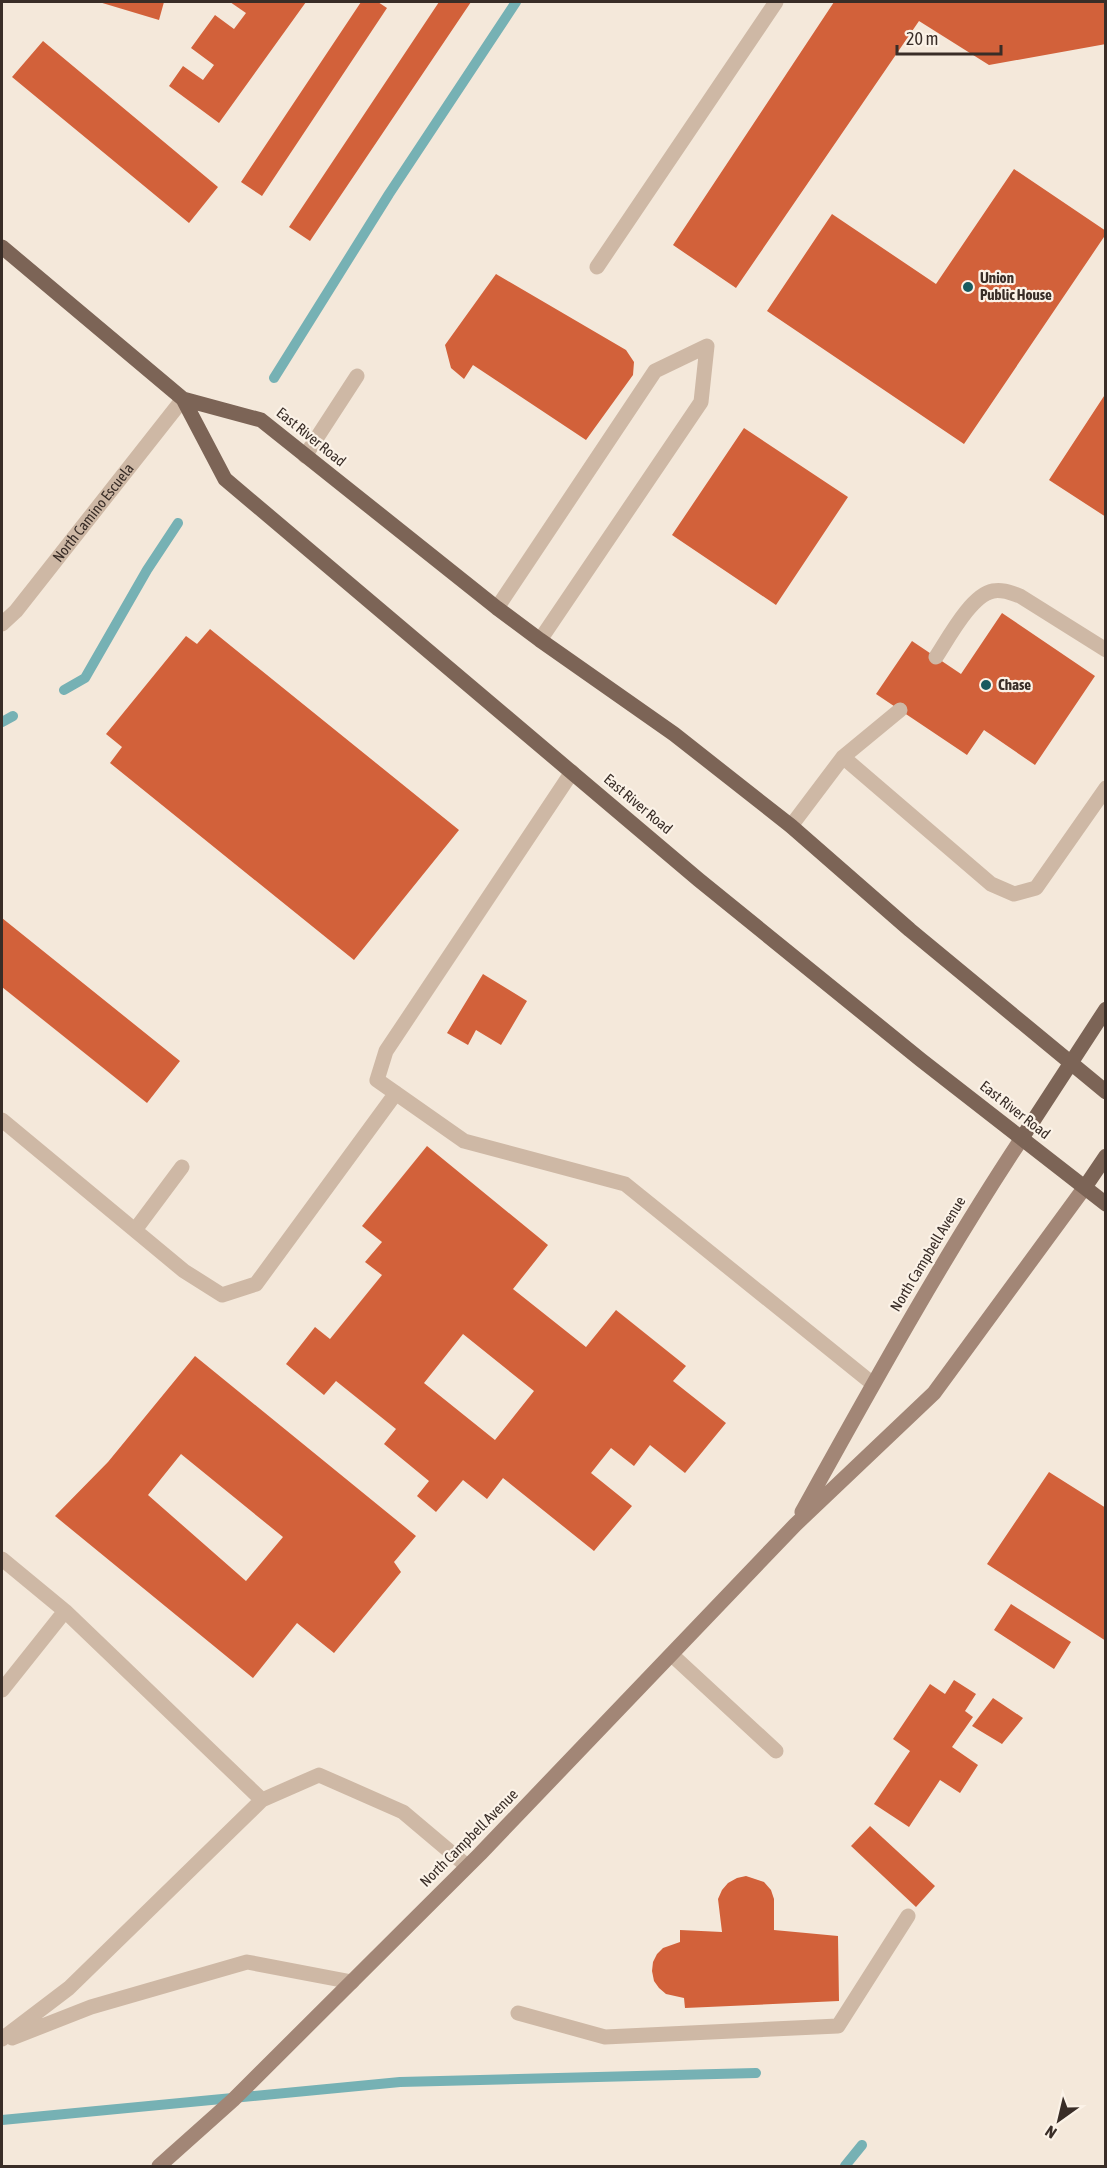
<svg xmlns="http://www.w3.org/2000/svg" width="1107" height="2168" font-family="'Asap Condensed',sans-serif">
  <rect width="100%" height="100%" fill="#f4e8da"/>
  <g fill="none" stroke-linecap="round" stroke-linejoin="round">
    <!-- stream -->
    <path stroke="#76b1b4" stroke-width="10" d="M274,378L389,194L516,2
      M64,690L85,678L147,570L178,523
      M2,722L13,716
      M2,2120L400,2082L756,2073
      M845,2166L862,2145"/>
  </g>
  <!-- building -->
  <path fill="#d2613a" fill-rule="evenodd" d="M99,2H164L159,20Z
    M230,2H306L219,123L169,86L183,66L203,80L214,65L191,48L215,15L234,29L246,13Z
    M361,2H378L387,8L262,196L241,182Z
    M439,2H471L310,241L289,227Z
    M834,2H1106V44L989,65L919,21L736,288L673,245Z
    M43,41L218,187L189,223L12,77Z
    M1014,169L1106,231V234L964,444L767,311L832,214L936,284Z
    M496,274L626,350L634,362L633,375L586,440L473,365L464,379L451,368L445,345Z
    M1106,393V517L1049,480Z
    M744,428L848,497L776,605L672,535Z
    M1002,613L1095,676L1035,765L984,730L967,755L876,694L912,641L961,674Z
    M210,629L459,830L354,960L110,763L122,747L106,734L186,636L197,644Z
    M2,918L180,1061L147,1103L2,987Z
    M483,974L527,1001L501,1045L476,1030L468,1045L447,1033Z
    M427,1146L548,1245L513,1289L586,1347L616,1310L686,1366L673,1381L726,1423L685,1473L650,1445L634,1466L611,1448L591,1473L632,1506L594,1551L503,1478L487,1499L463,1480L436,1512L417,1496L429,1481L384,1444L396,1429L336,1381L324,1395L286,1364L315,1327L330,1339L382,1275L365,1262L382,1242L362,1226ZM463,1334L534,1391L495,1440L424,1383Z
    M195,1356L416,1536L394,1562L401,1572L334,1653L297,1623L253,1678L55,1516L108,1462ZM181,1454L283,1537L246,1581L148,1495Z
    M1049,1472L1106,1508V1641L987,1564Z
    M1011,1604L1071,1642L1054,1669L994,1630Z
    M954,1680L976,1694L965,1711L973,1717L952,1747L978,1765L960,1793L940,1780L909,1827L874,1804L910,1751L893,1739L930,1684L945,1694Z
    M993,1698L1023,1718L1002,1744L972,1726Z
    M870,1826L935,1886L916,1907L851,1846Z
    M746,1876L764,1882L771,1890L774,1899V1930L838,1936L839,2001L685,2008L684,1998L666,1994L659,1988L654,1981L652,1971L653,1962L657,1954L663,1948L680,1942V1930L722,1932L718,1899L722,1890L728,1883L737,1878Z"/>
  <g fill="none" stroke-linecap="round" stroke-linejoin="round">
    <!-- service -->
    <path stroke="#ceb8a5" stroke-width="15" d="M597,267L776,2
      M305,456L357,376
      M497,608L655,371L707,346L701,402L540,640
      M936,657C948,639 971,595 993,591C1003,589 1011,593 1020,596L1106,650
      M843,757L991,884L1014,894L1036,888L1106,788
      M572,772L386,1051L377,1080L464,1141L625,1184L873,1384
      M791,826L843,757L900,710
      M2,1120L184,1271L222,1295L256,1284L396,1093
      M135,1230L182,1167
      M2,1559L65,1611L262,1800
      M672,1655L776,1751
      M2,1690L65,1611
      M518,2013L605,2037L838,2026L908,1916
      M12,2038L91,2007L247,1962L352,1982
      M2,2039L69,1988L262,1800L319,1775L403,1812L467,1866"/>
    <!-- minor -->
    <path stroke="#ceb8a5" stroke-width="15" id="s1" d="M2,624L16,611L183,399"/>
    <!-- secondary -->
    <path stroke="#a28676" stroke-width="15" d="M802,1512C872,1386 942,1259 1022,1138
      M159,2166L233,2100L480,1854L795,1525L934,1393L1085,1187"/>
    <!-- primary -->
    <path stroke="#7c6456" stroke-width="15" d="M2,247L183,399L225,479L699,880L921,1060L1106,1204
      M183,399L261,420L497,608L540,640L674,734L791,826L910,930L1106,1092
      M1022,1138L1106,1009
      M1085,1187L1106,1156"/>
  </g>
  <!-- markers -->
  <g fill="#185a5f" stroke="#fbf2e7" stroke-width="2">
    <circle cx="968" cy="287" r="6"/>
    <circle cx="986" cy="685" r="6"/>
  </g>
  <g text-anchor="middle" stroke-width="4.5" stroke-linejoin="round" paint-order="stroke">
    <!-- poi labels -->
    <g font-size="15" font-weight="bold" fill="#392d27" stroke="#fbf2e7" text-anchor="start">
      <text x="980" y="283">Union<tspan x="980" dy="17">Public House</tspan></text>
      <text x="998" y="690">Chase</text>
    </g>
    <!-- street labels -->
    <g font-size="15" fill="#392d27" stroke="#fbf2e7">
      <text transform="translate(311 437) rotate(39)" y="5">East River Road</text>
      <text dy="5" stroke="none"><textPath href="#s1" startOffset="144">North Camino Escuela</textPath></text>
      <text transform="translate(638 804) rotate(40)" y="5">East River Road</text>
      <text transform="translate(1015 1110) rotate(38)" y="5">East River Road</text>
      <text transform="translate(928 1254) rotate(-59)" y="5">North Campbell Avenue</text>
      <text transform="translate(469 1838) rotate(-45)" y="5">North Campbell Avenue</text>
    </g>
  </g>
  <!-- border -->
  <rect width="1107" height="2168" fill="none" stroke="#392d27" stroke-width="6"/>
  <!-- north arrow -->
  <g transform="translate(1059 2120) rotate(214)" stroke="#fbf2e7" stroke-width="4.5" paint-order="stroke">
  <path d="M0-4.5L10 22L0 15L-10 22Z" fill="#392d27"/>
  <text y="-9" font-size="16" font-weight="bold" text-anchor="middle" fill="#392d27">N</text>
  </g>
  <!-- scale -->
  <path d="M897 45v9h104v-9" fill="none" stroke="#392d27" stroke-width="3"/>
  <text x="906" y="45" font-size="18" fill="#392d27" stroke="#fbf2e7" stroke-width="4.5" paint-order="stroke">20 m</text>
</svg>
